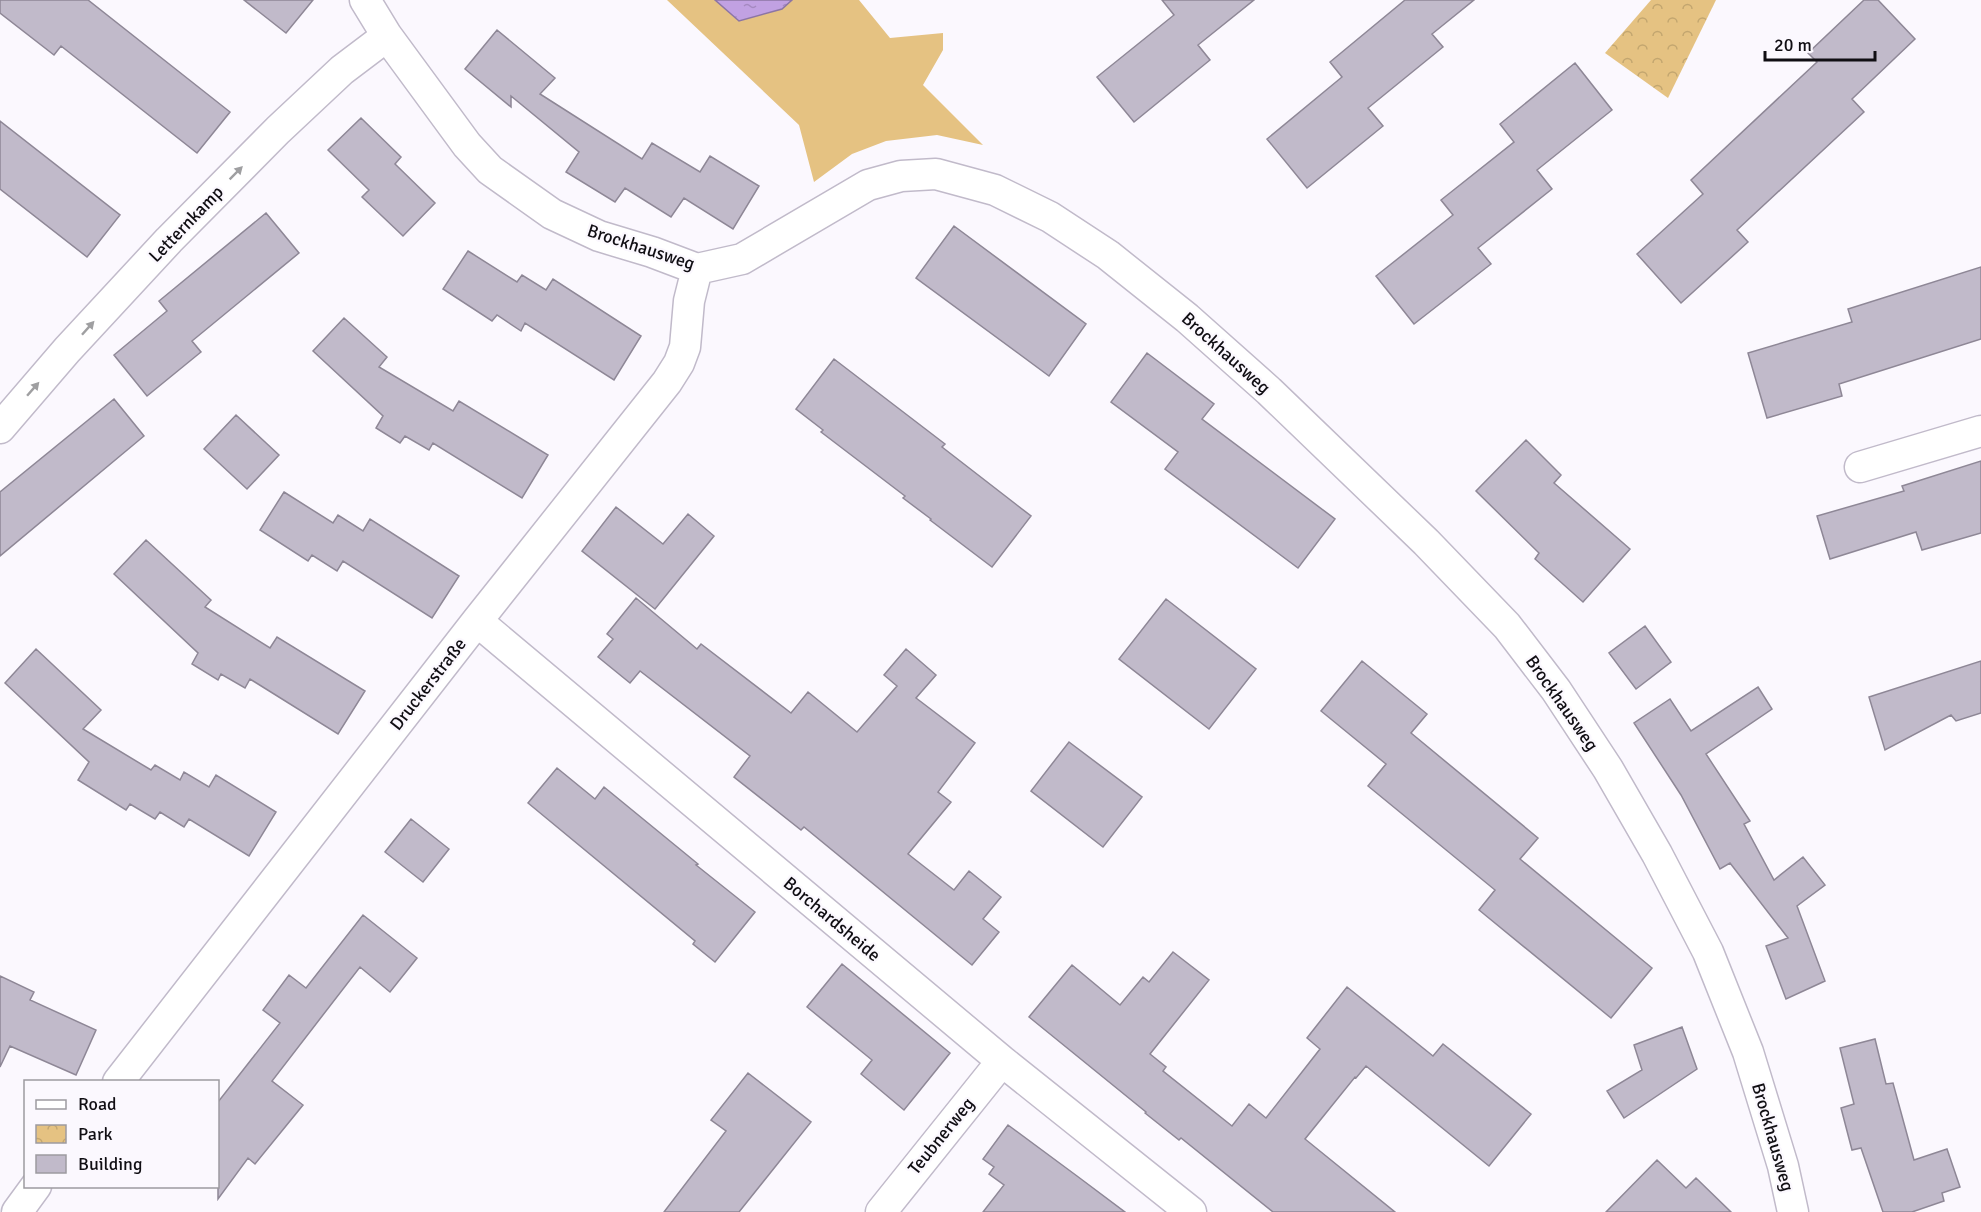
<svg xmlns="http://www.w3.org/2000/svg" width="1981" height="1212" font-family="Signika,sans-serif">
  <defs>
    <pattern id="park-crowns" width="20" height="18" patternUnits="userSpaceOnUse" patternTransform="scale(1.5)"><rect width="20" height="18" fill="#e5c282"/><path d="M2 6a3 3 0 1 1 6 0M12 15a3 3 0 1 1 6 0" fill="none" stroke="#c3a66f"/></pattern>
    <pattern id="water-ripples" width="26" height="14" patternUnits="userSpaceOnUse" patternTransform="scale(1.5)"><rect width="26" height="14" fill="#c1a1e2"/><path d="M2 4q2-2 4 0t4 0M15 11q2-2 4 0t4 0" fill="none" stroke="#a589c1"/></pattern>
  </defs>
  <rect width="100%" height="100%" fill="#fbf8fe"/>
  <!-- grass -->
  <path fill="#e5c282" d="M667,0H715L739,21L782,9L792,0H859L890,38L943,33V50L923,85L983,145L937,135L886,141L852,154L814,182L799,125Z"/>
  <!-- park -->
  <path fill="url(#park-crowns)" d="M1651,0H1716L1668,98L1605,53Z"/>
  <!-- water -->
  <path fill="url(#water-ripples)" stroke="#8c75a4" stroke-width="1.5" d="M715,0H792L782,9L739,21Z"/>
  <!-- building -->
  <path fill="#c1baca" stroke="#8e8796" stroke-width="1.5" d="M0,0H88L230,112L197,153L61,46L54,55L0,13Z
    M244,0H313L286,33Z
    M1162,0H1254L1198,45L1210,60L1134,122L1097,77L1174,15Z
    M1405,0H1474L1432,34L1443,47L1368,108L1383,126L1307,188L1267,139L1342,77L1330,62Z
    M1864,0H1878L1915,39L1852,99L1864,112L1737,230L1748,242L1681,303L1637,254L1703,194L1691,180L1817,62L1808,53Z
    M497,30L555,78L540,94L642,159L652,143L700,172L710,156L759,186L733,229L684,198L671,217L625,188L615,202L566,172L579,152L511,96V107L465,69Z
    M1575,63L1612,110L1537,170L1552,189L1478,248L1491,264L1414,324L1376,276L1453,215L1441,200L1514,142L1500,124Z
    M361,118L401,157L395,164L435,203L403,236L362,197L369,190L328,150Z
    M0,121L120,215L87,257L0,189Z
    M266,213L299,253L192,341L201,352L147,396L114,355L167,311L159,301Z
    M954,226L1086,324L1049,376L916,278Z
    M468,251L517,282L522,275L546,290L553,279L641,336L614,380L525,323L521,331L497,315L492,321L443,289Z
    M1981,267V339L1839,384L1842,396L1767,418L1748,353L1852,322L1848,309Z
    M344,318L387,357L379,367L453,411L459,401L548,455L522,498L433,443L429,450L405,436L400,443L376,428L383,416L313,351Z
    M1147,353L1214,404L1202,419L1335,519L1298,568L1165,469L1178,452L1111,402Z
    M834,359L945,444L942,447L1031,516L992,567L930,520L931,519L903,498L905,496L821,432L823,430L796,409Z
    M114,399L144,436L0,556V492Z
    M236,415L279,455L247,489L204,449Z
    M1526,440L1561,475L1554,483L1630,549L1583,602L1535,559L1539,553L1476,491Z
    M1981,461V533L1922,550L1916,532L1830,559L1817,516L1904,491L1902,486Z
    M284,492L333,523L338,515L363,531L370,519L459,576L432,618L343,561L337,571L312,555L308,561L260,530Z
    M616,507L663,544L688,514L714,536L655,609L582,551Z
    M146,540L211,600L205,607L270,648L277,637L365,691L338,734L250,679L245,688L221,674L218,680L192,664L198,653L114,574Z
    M636,598L697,649L701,644L791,713L808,692L857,732L897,686L884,675L906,649L936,675L916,698L975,743L938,792L951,802L908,854L954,890L969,871L1001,897L983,919L999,932L972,965L804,827L801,830L734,777L750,756L640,671L630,683L598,657L613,639L607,634Z
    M1166,599L1256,669L1209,729L1119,659Z
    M1645,626L1671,662L1636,689L1609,653Z
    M36,649L101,710L83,729L151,770L155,765L180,780L184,772L209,787L216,775L276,812L249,856L189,819L184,827L160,812L155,819L130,804L126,810L78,780L89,762L5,683Z
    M1362,661L1427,714L1411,733L1538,838L1520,859L1652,968L1611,1018L1479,910L1495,890L1368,786L1386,764L1321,711Z
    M1981,661V713L1956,721L1951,715L1885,750L1869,697Z
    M1758,687L1772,709L1706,754L1750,821L1744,824L1774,880L1803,857L1825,885L1797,906L1825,981L1786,999L1766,946L1788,938L1730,863L1720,869L1681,795L1634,723L1670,699L1691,731Z
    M1069,742L1142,797L1103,847L1031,791Z
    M557,768L595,799L604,787L698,864L696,865L755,912L715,962L693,944L695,941L528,803Z
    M411,819L449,849L423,882L385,852Z
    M363,915L417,958L390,992L360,967L272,1081L303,1105L255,1164L248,1158L218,1199V1102L280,1023L263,1010L289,975L306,988Z
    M1173,952L1209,980L1150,1054L1166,1067L1163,1071L1232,1126L1249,1104L1266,1118L1320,1049L1307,1038L1347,987L1433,1056L1443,1044L1531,1114L1489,1166L1366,1066L1356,1078L1355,1077L1305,1139L1395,1212H1273L1181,1138L1179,1140L1145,1113L1146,1112L1029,1017L1072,965L1120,1005L1143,977L1149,982Z
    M842,964L950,1053L904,1110L861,1074L872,1060L807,1007Z
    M0,976L34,992L30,1000L96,1030L76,1075L10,1046L0,1067Z
    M1682,1027L1697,1069L1624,1118L1607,1091L1642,1070L1634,1045Z
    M1875,1039L1886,1084L1893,1083L1914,1160L1947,1149L1960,1187L1942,1193L1944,1201L1912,1212H1883L1861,1148L1852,1150L1841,1108L1854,1104L1840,1048Z
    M748,1073L811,1122L739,1212H664L726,1131L711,1120Z
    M1008,1125L1077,1176L1125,1212H983L1004,1185L989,1174L994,1167L983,1159Z
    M1657,1160L1686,1188L1696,1178L1731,1212H1606Z"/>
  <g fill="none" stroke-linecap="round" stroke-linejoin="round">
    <defs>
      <path id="minor" d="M365,0L387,36L467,145L490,170L552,214L599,236L652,252L697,269L742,259L868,185L901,176L936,174L995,190L1050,217L1108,255L1187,318L1269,391L1426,542L1507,626L1556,690L1608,769L1657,854L1708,952L1748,1052L1783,1166L1793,1212
        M0,428L67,350L169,240L278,130L342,70L387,36
        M1860,467L1981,431
        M477,621L1002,1061L1191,1212
        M118,1082L477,621L667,382L679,363L685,347L689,301L697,269
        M17,1212L36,1186
        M881,1212L1002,1061"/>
    </defs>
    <!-- minor casing -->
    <use href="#minor" stroke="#c1baca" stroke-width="33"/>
    <!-- minor -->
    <use href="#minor" stroke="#fff" stroke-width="30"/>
  </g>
  <!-- one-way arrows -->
  <defs><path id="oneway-solid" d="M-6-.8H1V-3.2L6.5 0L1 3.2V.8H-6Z" transform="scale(1.5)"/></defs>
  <g fill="#9f9fa1">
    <use href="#oneway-solid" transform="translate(236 173) rotate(-45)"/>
    <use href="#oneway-solid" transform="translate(88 328) rotate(-48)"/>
    <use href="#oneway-solid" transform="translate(33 389) rotate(-49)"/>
  </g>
  <g text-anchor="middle" stroke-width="4.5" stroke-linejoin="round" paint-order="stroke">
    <!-- street labels -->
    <g font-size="18" fill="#100e13" stroke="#fbf8fe">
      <text transform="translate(186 224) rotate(-46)" y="6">Letternkamp</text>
      <text transform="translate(641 247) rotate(18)" y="6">Brockhausweg</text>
      <text transform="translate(1226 353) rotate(42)" y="6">Brockhausweg</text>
      <text transform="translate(428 684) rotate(-52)" y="6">Druckerstraße</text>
      <text transform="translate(1562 703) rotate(55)" y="6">Brockhausweg</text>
      <text transform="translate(832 919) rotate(40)" y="6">Borchardsheide</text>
      <text transform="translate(941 1136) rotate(-51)" y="6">Teubnerweg</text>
      <text transform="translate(1773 1137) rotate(74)" y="6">Brockhausweg</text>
    </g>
  </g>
  <!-- legend -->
  <rect x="24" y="1080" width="195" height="108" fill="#fbf8fe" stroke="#9d9aa0" stroke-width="1.5"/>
  <rect x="36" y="1100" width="30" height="9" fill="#ffffff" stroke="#9d9aa0" stroke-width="1.5"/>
  <text x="78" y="1110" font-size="18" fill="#100e13">Road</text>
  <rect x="36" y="1125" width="30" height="18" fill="url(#park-crowns)" stroke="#9d9aa0" stroke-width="1.5"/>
  <text x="78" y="1140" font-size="18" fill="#100e13">Park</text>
  <rect x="36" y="1155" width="30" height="18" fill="#c1baca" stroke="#9d9aa0" stroke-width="1.5"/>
  <text x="78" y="1170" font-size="18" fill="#100e13">Building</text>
  <!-- scale -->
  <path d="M1765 51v9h110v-9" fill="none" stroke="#100e13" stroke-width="3"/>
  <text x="1774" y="51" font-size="18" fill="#100e13" stroke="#fbf8fe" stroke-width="4.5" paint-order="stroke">20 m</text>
</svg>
